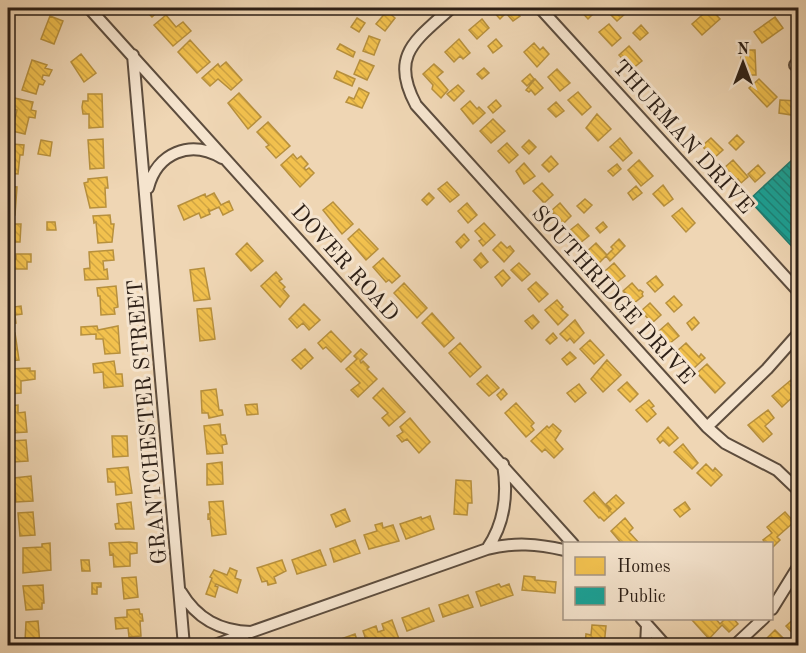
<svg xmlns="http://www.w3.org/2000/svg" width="806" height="653" font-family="'Old Standard TT',serif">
  <defs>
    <pattern id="homes-back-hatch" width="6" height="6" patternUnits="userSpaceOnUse" patternTransform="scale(1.5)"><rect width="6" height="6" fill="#f2c14e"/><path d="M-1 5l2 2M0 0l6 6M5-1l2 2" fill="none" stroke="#d0a543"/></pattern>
    <pattern id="public-back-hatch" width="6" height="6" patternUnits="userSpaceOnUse" patternTransform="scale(1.5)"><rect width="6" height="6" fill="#17a398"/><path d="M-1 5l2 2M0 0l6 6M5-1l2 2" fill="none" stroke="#15847b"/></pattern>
  </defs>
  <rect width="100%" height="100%" fill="#efd6b4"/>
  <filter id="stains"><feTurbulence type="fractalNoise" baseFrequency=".00333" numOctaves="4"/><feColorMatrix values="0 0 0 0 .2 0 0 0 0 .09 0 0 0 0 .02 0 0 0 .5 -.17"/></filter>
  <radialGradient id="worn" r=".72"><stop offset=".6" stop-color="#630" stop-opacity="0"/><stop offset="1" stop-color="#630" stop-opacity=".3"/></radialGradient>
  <!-- homes -->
  <path fill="url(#homes-back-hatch)" stroke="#b7903d" stroke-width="1.5" d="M143,8H162L152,17Z
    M494,8H513L520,16L513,21L506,13L500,19L492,10Z
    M578,8H597L598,9L588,19Z
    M615,8H621L626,13L617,21L609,13Z
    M710,8L720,19L702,35L692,24Z
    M387,11L395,18L385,31L376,24Z
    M166,15L176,27L183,22L191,31L173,46L154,25Z
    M50,16L63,21L54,44L41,39Z
    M775,17L783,28L762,43L754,32Z
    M357,18L365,23L359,32L351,27Z
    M482,19L489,28L477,39L469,30Z
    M609,24L621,38L612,46L599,32Z
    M641,25L648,33L640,40L633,33Z
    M369,36L380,40L374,55L363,51Z
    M459,39L470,53L463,59L460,56L454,62L445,52Z
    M496,39L502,46L493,53L488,46Z
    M190,40L210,62L197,73L178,52Z
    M534,43L540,50L543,47L549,54L537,67L524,52Z
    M340,44L355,52L353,57L337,49Z
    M629,46L642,61L632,69L619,55Z
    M741,50H755L756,75H741Z
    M81,54L96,73L84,82L71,62Z
    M32,60L47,65L45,68L52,70L49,76L43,75L42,79L45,81L43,85L39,84L36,94L22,90Z
    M360,60L374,66L367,80L354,74Z
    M226,62L242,80L231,90L218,79L210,86L202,78L218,64L220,67Z
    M434,64L443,72L437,77L448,90L441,98L432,89L433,85L423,74Z
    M484,68L489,73L482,79L477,74Z
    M557,69L570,83L560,91L548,77Z
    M337,71L355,79L352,86L334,78Z
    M530,74L534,79L527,86L522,81Z
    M535,79L543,88L535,95L531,90L529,92L526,90Z
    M759,79L777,97L767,107L749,88Z
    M458,85L464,91L454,101L447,94Z
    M359,88L369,93L362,108L346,102L349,97L354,99Z
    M578,92L591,107L582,115L568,100Z
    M239,93L261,117L248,129L228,103Z
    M88,94H102L103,127L89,128V114H83L82,107L83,101H88Z
    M10,97L33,102L31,110L36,111L35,118L29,117L25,134L12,131L17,110L8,108Z
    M496,100L501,106L493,113L488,107Z
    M780,100L798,101V116L779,113Z
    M470,101L477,109L479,107L485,113L473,124L461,109Z
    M556,102L564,111L556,117L548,109Z
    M597,114L611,129L598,141L586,128Z
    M493,119L505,131L491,143L480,131Z
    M268,122L290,146L276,158L266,147L269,145L257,132Z
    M737,135L744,142L736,150L729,143Z
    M620,138L632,153L623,161L610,147Z
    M711,138L723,150L714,158L702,146Z
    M103,139L104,168L90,169L88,140Z
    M41,140L52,142L50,156L38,154Z
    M529,140L536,147L529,154L522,147Z
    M507,143L518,155L509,163L498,151Z
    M12,144L24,145L23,155H20L18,174L8,173V152H10Z
    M293,154L297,159L301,156L308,164L304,168L306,170L309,168L314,173L300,187L281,165Z
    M551,156L558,164L549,172L542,165Z
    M639,160L653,176L641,186L628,170Z
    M733,160L748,177L741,183L738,179L735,182L723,169Z
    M524,163L535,176L524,184L516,171Z
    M617,164L621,169L613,176L608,171Z
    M758,165L765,173L755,182L748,174Z
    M107,177L108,188H105L106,207L90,208L84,183L88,182V179Z
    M447,182L459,195L450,202L438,189Z
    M542,183L553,195L544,203L533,191Z
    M663,185L673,199L664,206L653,194Z
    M8,186L17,187L15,215H8Z
    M636,186L642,193L633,200L628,193Z
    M214,193L221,205L229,201L233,210L223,215L219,207L210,211L208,209L210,214L201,218L199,213L184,220L178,206L205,194L206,197Z
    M429,193L434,198L427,205L422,200Z
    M585,199L592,205L584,213L577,206Z
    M333,202L353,224L342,234L323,210Z
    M467,203L477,215L468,223L458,211Z
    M560,203L571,216L563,224L551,211Z
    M682,208L695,223L686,232L672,216Z
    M110,215L111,224H114L112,242L98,243L96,222L94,223L93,216Z
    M47,222H55L56,230H47Z
    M603,222L607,227L600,233L596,228Z
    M484,223L495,235L483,246L479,241L482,239L475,231Z
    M8,224H21L20,242H12V253H8Z
    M578,224L589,236L580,243L569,231Z
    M359,229L378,249L366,260L348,239Z
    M464,234L469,240L461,248L456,242Z
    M619,239L625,246L610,261L606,256L596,266L584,254L596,243L607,255L613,249L611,247Z
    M501,242L507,248L510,246L514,251L504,262L493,250Z
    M247,243L263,261L251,271L236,254Z
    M113,250L114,260L103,261L104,270L107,269L108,279L85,280L84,269L90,268L89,252Z
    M481,253L488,262L481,268L474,260Z
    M16,254H31V262H27V269H11V285H8V259H16Z
    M383,258L400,276L392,283L389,280L386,282L373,267Z
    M519,263L530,274L522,281L511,270Z
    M614,263L625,276L616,283L605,271Z
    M204,268L210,299L194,301L190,270Z
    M503,270L510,278L502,286L495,277Z
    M276,272L282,279L279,281L285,287L283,289L289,296L280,307L261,286Z
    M656,276L663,285L655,292L647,283Z
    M536,282L548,294L539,302L528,289Z
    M404,283L427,308L417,318L394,293Z
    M632,283L639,291L640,290L643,292L642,294L643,296L634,303L627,298L629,297L623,291Z
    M116,286L118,307L114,308L115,314L101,315L100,296H98L97,288Z
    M13,295L14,307L21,306L22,314L15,315L16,323L8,324V296Z
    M674,296L682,305L674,312L666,303Z
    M557,300L563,307L561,309L568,315L558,325L545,310Z
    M650,303L661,315L652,323L641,311Z
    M304,304L320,320L309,330L303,323L297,328L289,319Z
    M211,308L215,339L200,341L197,309Z
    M432,313L454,338L444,347L422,323Z
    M533,315L539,322L532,329L525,321Z
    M694,317L699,323L692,330L687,323Z
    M575,320L584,333L574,343L570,338L567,341L560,334Z
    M668,323L679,336L670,343L659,331Z
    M97,326L98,330L118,326L120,353L105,354L103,339H96V334L81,335V327Z
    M331,331L351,352L341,362L326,347L323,349L318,343Z
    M8,333H15L19,360L8,361Z
    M553,333L557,338L550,344L546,340Z
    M590,340L604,355L594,364L580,349Z
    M460,343L481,367L470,377L449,353Z
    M686,343L699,357L701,354L705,358L694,368L677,351Z
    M305,349L313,358L301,369L292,360Z
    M361,349L367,354L360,361L361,363L363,361L369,367L367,369L377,379L358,397L351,390L360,383L346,369L357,359L354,356Z
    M570,352L576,358L567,365L562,359Z
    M607,360L621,375L603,392L591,379Z
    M114,361L116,374H122L123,386L104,388L103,372L94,373L93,364Z
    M707,364L725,383L715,393L697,373Z
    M30,368V371H35V379L21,381V393L8,394V369Z
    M487,375L499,388L489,396L477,384Z
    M791,380L798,388V392L782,407L772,396Z
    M627,382L638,394L630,402L618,390Z
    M579,384L586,393L575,402L567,393Z
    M383,388L405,412L389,426L382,418L388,413L373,398Z
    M216,389L219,410H222L223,415L209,418L208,413H202L201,391Z
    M503,389L507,394L501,400L497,395Z
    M649,400L654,406L651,408L656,414L647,422L636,410Z
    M516,403L534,423L531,426L534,430L526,437L505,413Z
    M257,404L258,414L247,415L245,405Z
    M18,405V413L25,412L27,432L11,433L8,406Z
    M768,410L774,418L765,426L772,434L763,442L748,425Z
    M410,418L430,442L419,453L407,439L402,442L397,436L403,432L400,427Z
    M220,424L221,435H225L227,444L222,445L223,453L207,454L204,426Z
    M553,424L561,431L555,440L563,449L554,458L545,449L542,452L531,441L547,426L549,428Z
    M668,427L678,438L669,446L663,440L660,443L657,439Z
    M112,436H127L128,456L113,457Z
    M26,440L28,461L13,462L11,441Z
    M683,444L698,463L692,469L674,452Z
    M222,462L223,484L207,485V464Z
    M706,464L713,471L715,468L722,475L711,486L697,473Z
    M128,467L132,493L116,495L115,482H108L107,469Z
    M31,476L33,501L16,502L14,478Z
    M456,480L471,481L472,503H468L467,515L454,514Z
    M594,492L609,509V511L611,509L606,504L616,495L624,503L604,521L600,517L599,518L584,501Z
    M223,501L226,534L212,536L210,518L208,519V514H210L209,502Z
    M131,502L134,529H116L115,524L119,523L117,504Z
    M685,502L690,509L680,517L674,510Z
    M345,509L350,521L336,527L331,515Z
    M33,512L35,535L20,536L18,513Z
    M785,512L794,522L777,537L780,540L772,548V544H766L763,540L772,533L767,527Z
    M430,516L434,529L406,539L400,524L421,517L422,519Z
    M625,518L633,528L629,532L640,544H622L611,531Z
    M382,523L383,528L393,525L399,541L369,549L364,535L377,531L375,525Z
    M355,540L360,553L334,562L330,549Z
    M129,542L137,543V553L130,554V566L114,567L113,554L110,555L109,543Z
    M50,543L51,570L23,573V548L42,547V544Z
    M320,550L326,565L297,574L292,560Z
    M81,560H89L90,571H82Z
    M282,560L286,571L274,577L276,583L268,585L267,581L262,582L257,568Z
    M230,568L237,571L235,578L241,580L237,593L216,584L215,586L218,587L215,597L206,594L212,578L210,577L214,570L227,575Z
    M524,576L535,577V580L556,582L555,593L522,590Z
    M136,577L138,597L124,599L122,578Z
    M92,583H101V587H97V594H92Z
    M499,584L501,587L509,584L513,595L481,606L476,592Z
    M43,585L44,603H42V609L26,610L23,586Z
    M468,595L473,607L443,617L439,605Z
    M429,608L434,621L407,631L402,618Z
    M139,609L140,614H142L143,621H140L141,636L129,637L128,628L116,629L115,618L127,617V610Z
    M798,615V634L796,637L786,626Z
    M715,618L720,624L726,618H733L738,624L729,632L722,625L709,639L691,619Z
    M392,620L399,639L382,646H368L363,631L376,626L378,632L384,630L382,624Z
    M38,621L40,645L28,646L27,641H25L26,622Z
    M592,625L606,626L604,646H585L586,634L591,635Z
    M775,630L787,642L786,644L765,646L762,643Z
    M355,634L359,646H324V645Z"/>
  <!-- public -->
  <path fill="url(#public-back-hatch)" stroke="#1d7b71" stroke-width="1.5" d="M793,159L798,165V253L749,200Z"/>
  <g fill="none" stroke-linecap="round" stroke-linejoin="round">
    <defs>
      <path id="minor" d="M89,8L573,544
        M451,8C416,40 389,55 416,105L707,427L725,443L777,470L798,490
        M540,8L798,291
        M133,55L184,646
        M795,65L798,62
        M148,188C157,153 190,139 222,158
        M707,427L767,369L798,334
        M487,549C514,542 538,544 564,550
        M181,592C197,619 220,631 251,632L487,549C505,523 508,494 503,464
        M772,609L798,567
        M641,618L666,646
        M212,646L245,634
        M646,646L647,625
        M734,646L764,618"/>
    </defs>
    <!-- minor casing -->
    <use href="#minor" stroke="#5d4d3e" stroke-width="14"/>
    <!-- minor -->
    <use href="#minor" stroke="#f5e4ce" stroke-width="10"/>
  </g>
  <g text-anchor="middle" stroke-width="6" stroke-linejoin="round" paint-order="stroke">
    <!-- street labels -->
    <g font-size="22" fill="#2c1f16" stroke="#f5e4ce">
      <text transform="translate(684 136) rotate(48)" y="8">THURMAN DRIVE</text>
      <text transform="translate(346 262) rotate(48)" y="8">DOVER ROAD</text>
      <text transform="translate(614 294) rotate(48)" y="8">SOUTHRIDGE DRIVE</text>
      <text transform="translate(146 422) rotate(-95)" y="8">GRANTCHESTER STREET</text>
    </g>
  </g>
  <!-- margin -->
  <rect width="806" height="653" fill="none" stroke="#efd6b4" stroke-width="30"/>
  <rect x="9" y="9" width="788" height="635" fill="none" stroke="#2c1f16" stroke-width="3"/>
  <rect x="15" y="15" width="776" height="623" fill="none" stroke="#2c1f16" stroke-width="1.5"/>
  <!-- legend -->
  <rect x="563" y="542" width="210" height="78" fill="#f5e4ce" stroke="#a59584" stroke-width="1.5"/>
  <rect x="575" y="557" width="30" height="18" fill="#f2c14e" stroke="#a59584" stroke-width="1.5"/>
  <text x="617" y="572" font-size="18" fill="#2c1f16">Homes</text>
  <rect x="575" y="587" width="30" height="18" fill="#17a398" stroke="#a59584" stroke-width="1.5"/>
  <text x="617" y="602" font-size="18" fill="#2c1f16">Public</text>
  <!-- north arrow -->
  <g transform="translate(743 63)" stroke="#f5e4ce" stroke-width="4.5" paint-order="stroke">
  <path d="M0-4.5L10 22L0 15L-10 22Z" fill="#2c1f16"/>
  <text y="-9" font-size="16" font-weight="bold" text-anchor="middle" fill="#2c1f16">N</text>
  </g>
  <rect width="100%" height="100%" filter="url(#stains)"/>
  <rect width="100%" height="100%" fill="url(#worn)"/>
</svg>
